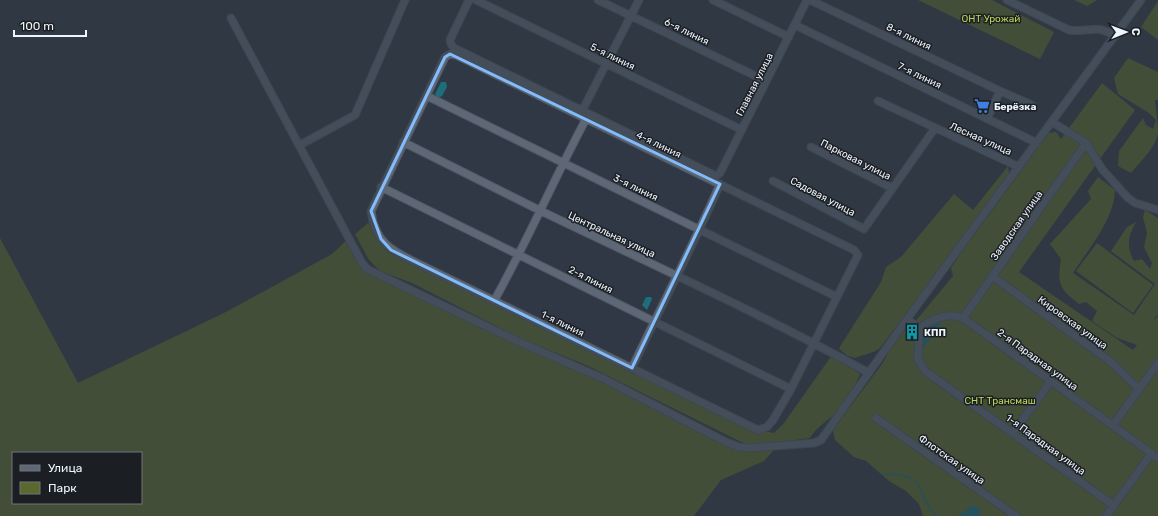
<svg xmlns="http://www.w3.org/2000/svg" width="1158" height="516" font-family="Rubik,sans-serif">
  <rect width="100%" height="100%" fill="#2f3844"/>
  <!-- green -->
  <path fill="#5b682d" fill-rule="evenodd" d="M918,0H992L1054,32L1040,59Z
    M1074,0H1097L1087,6Z
    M1158,1V40L1141,27Z
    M1128,58L1158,72V100H1155C1156,111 1158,123 1158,134C1155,148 1140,162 1131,173L1118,166L1119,151L1143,118L1146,125L1153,129L1156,120L1149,113L1118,94L1114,78Z
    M1102,83L1135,110L1019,272L1133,350L1137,345L1117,338L1092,321L1097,311L1086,302L1079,304C1059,289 1057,283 1061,259L1050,244L1091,199L1088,191L1098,177L1115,190C1114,220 1089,248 1073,273L1134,315L1155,284L1111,251L1127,227L1136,222C1128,237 1126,246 1134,261L1142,259L1150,269L1152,263L1144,247L1147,233L1143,217L1145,210L1158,218V315L1155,317L1154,320L1158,316V516H923L919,504L906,491L889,481L866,461L854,457L835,440L833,430L882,364L897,338L905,328L909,329L953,276L951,268L960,254L1049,133L1056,132L1061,139Z
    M1008,166L1009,174L1004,182L880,348C872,354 864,354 855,358L848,356L839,349L841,345L881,282L886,267L901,257L954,194L973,210Z
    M368,223L370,225L380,244L388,252L760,430L774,433L784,423L832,355L860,374C855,386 849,400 840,410C830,419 817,426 810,438L758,445L746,444L735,439L588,366L522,339L412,283L380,271L369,260L355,234Z
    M0,238L78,383L226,312L332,254L348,239L363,267L511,342L562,362L739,451H773L764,461L721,480L694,516H0ZM13,453H141V503H13Z
    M1097,243L1153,285L1133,313L1076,271Z"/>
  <!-- water -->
  <path fill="#1c6e7a" d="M441,82H446L447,87L442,96L438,98L435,94Z
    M646,297H651L652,299L647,310L642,305Z
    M942,321L920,353C922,337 924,324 942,321Z
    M973,505L978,507L980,511L979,516H958Z"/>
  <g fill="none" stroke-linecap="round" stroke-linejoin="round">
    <!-- stream -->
    <path stroke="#1c6e7a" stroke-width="1.5" d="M883,474C932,475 911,489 936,516"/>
    <defs>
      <path id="minor" d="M469,0L450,40L451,44L454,48L716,176L720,173L807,0
        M476,0L742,130
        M598,0L766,81
        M713,0L789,37
        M810,0L1000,91L987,119
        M1007,0L1069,30C1091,33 1095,23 1115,36
        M231,18L362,263L367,269L515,340L602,378L726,442L739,447L750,448L814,443L821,440L907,319L1141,0
        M795,25L1037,143
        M450,54L456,55L854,250L858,255L791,389L773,420L767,427L758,430L421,265C395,252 375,245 371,211L445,57Z
        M1000,91L1032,105
        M427,96L837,297
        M878,101L1019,167
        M582,111L639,0
        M1052,122L1086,143L1102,169L1127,197L1135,203L1158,210
        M403,142C449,165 495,188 541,211C651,264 762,314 869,373
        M300,145L355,115L405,0
        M811,147L892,188
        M773,181L864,229L935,128
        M381,187L791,389
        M992,276L1111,362L1139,389
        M494,301C527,242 554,179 586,119
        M963,318L1086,143
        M907,319L919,328C933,319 947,312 963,318L1158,458
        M919,328L918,359L925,371L1113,505
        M632,368C661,306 693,247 720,184
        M876,418L1016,516
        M1113,425L1158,363
        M1013,433L1051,381
        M1106,516L1151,454"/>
    </defs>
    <!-- minor casing -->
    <use href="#minor" stroke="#4f5762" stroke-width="9"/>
    <!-- minor -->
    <use href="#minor" stroke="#5d6775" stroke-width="7"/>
  </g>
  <!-- marked area -->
  <path d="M0 0H1158V516H0ZM450,54L720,184L632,368L391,250L381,239L371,211L445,57Z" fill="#2f3844" fill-opacity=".55" fill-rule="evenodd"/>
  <path fill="none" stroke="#83bcfb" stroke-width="3" stroke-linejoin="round" d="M450,54L720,184L632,368L391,250L381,239L371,211L445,57Z"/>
  <!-- icons -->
  <defs>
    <symbol id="supermarket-bare" viewBox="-9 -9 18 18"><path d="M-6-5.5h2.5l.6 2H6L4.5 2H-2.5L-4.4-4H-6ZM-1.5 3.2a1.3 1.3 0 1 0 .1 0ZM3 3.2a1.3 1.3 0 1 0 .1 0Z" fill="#3f7fe0" stroke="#1b1f24" stroke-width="2.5" paint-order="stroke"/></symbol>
    <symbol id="building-bare" viewBox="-9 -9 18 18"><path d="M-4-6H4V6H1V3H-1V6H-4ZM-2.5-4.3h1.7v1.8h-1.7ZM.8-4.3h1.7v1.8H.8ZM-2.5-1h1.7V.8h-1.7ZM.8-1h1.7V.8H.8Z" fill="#0f9aa8" stroke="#1b1f24" stroke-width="2.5" paint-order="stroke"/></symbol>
  </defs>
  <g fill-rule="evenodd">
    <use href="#supermarket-bare" x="971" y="95" width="22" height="22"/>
    <use href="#building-bare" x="901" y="321" width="22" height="22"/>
  </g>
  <g text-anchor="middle" stroke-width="3" stroke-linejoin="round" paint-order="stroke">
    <!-- park labels -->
    <g font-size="10" fill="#bdd856" stroke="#1b1f24">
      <text x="991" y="22">ОНТ Урожай</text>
      <text x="1000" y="404">СНТ Трансмаш</text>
    </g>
    <!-- street labels -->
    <g font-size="10" fill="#eff5fd" stroke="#1b1f24">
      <text transform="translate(687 31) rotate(26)" y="4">6-я линия</text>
      <text transform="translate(909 36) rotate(26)" y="4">8-я линия</text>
      <text transform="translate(613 56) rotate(26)" y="4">5-я линия</text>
      <text transform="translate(920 75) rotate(26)" y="4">7-я линия</text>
      <text transform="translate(754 84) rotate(-63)" y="4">Главная улица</text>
      <text transform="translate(981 138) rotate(24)" y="4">Лесная улица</text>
      <text transform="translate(659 144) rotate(26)" y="4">4-я линия</text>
      <text transform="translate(856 159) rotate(27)" y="4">Парковая улица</text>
      <text transform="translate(636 187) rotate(26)" y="4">3-я линия</text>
      <text transform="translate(823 196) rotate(28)" y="4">Садовая улица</text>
      <text transform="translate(1016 225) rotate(-55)" y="4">Заводская улица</text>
      <text transform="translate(612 234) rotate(25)" y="4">Центральная улица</text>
      <text transform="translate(591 279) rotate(27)" y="4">2-я линия</text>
      <text transform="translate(1073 322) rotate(36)" y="4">Кировская улица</text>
      <text transform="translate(563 323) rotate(26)" y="4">1-я линия</text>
      <text transform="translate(1038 359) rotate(36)" y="4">2-я Парадная улица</text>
      <text transform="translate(1046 444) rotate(36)" y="4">1-я Парадная улица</text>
      <text transform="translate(952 459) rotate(35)" y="4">Флотская улица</text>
    </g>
    <!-- poi labels -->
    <g font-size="10" font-weight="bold" fill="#eff5fd" stroke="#1b1f24" text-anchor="start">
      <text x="994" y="110">Берёзка</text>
      <text x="924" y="336">КПП</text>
    </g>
  </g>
  <!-- legend -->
  <rect x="12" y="452" width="130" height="52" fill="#1b1f24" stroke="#70757b"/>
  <rect x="20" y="465" width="20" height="6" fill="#5d6775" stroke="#70757b"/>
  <text x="48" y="472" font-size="12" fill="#eff5fd">Улица</text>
  <rect x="20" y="482" width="20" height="12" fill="#5b682d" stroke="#70757b"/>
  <text x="48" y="492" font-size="12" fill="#eff5fd">Парк</text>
  <!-- north arrow -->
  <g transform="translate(1126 32) rotate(89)" stroke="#1b1f24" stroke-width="3" paint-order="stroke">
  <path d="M0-3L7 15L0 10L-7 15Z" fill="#eff5fd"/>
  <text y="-6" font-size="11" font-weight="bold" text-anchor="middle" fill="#eff5fd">С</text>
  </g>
  <!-- scale -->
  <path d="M14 30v6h72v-6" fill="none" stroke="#eff5fd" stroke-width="2"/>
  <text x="20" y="30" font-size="12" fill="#eff5fd" stroke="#1b1f24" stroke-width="3" paint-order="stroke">100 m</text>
</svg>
